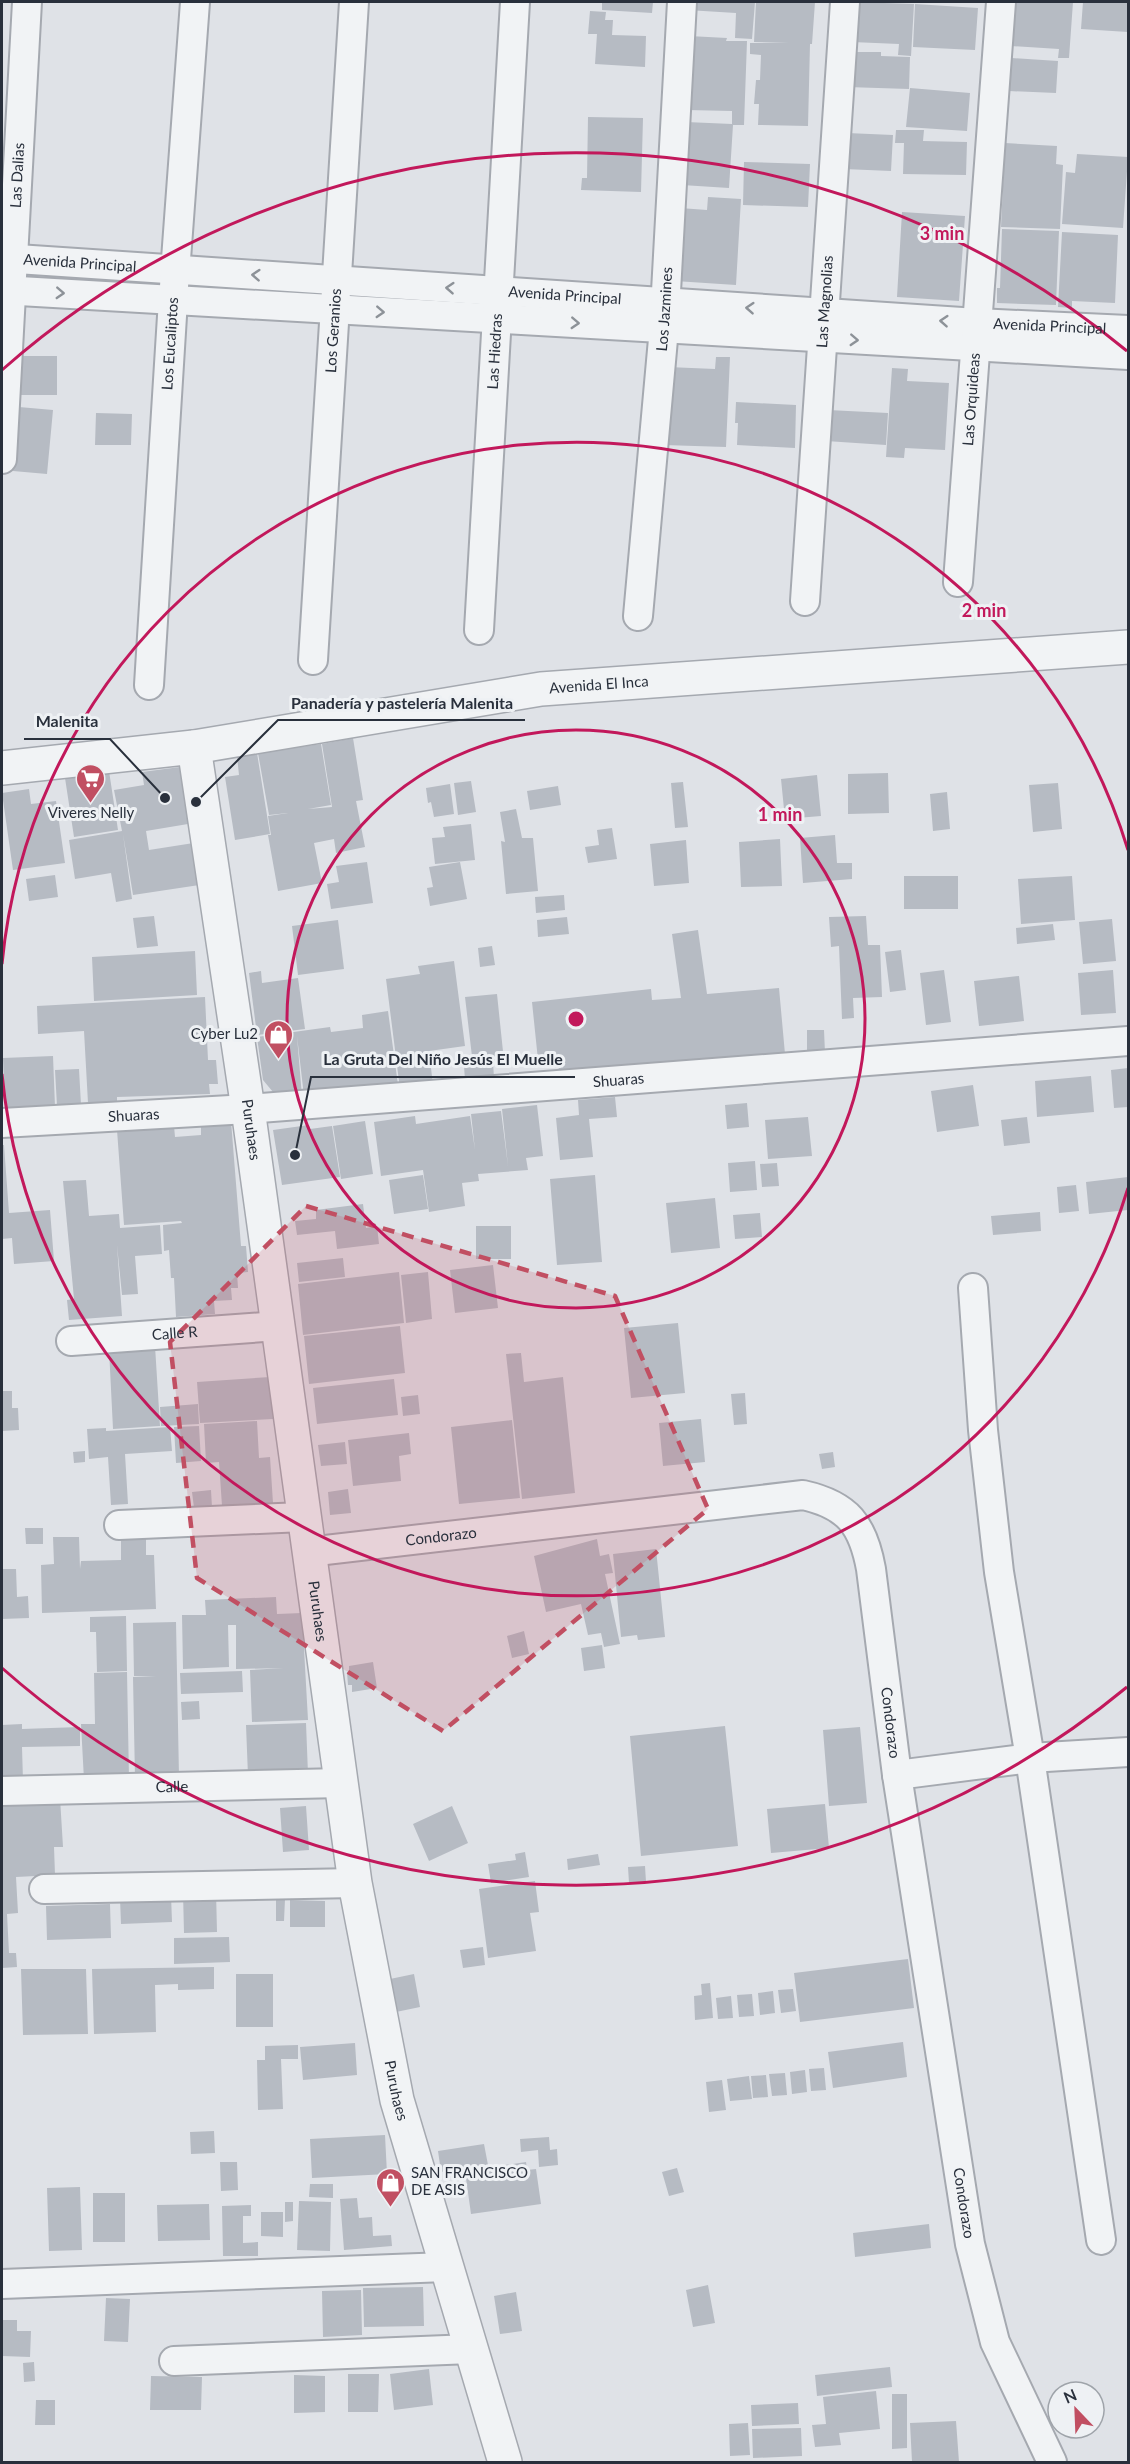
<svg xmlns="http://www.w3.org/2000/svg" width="1130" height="2464" font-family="Lato,sans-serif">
  <rect width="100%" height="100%" fill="#dfe2e7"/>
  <!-- building -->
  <path fill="#b6bbc3" d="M602,2H653L652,13L602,10Z
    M688,2H755L752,39L735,38L736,13L687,10Z
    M756,2H815L812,44H810L808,126L758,125L759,104H754L756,80H760L761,55L750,54V43H789L754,42Z
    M854,2L914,4L911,56L898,55L899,44L852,42Z
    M1015,2H1073L1069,58H1058L1059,49L1011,46Z
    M1083,2H1128V32L1081,29Z
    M915,4L978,8L975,50L913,47Z
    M590,11L606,12L605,20H613L612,35L646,36L645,67L595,64L597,34H588Z
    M689,36L727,38L726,41H747L744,125H733L729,188L682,185L686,122L732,124V111L687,110Z
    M848,52H881V56L910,57L909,89L847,87Z
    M1012,58L1058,61L1056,93L1009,91Z
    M910,88L970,93L967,131L906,127Z
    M588,117L643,118L641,192L581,190L582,178H587Z
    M896,130H924L923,141L967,142L966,175L903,174L904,143H895Z
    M847,133L893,135L891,171L844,169Z
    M1005,143L1057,146L1056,164L1063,165L1060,229L1001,227Z
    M1077,154L1128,157L1123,228L1062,224L1066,172L1075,173Z
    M744,162L810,164L808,207L743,205Z
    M708,197L741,199L736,285L675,281L680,208L707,210Z
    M902,212L965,216L959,301L897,297Z
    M1002,229L1059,231L1056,305L997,303V288H1000Z
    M1062,232L1118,235L1115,303L1072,301V308L1058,307Z
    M20,356H57V395H20Z
    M716,357H730L726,447L664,445L668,367L715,369Z
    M892,368L908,369L907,381L949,383L945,450L905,448L904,458L886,457Z
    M736,402L796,405L795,448L737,445L738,423H735Z
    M19,407L53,410L47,474L13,471Z
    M828,410L888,413L886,445L826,441Z
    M96,413L132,414L131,445H95Z
    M353,738L363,800L356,801L365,847L336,853L334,839L314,843L322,883L278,891L268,835H271L268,816L288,813L269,815L258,753L321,744L331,805L308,809L332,807L322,744Z
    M257,753L270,834L235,840L225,777L239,775L237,756Z
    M180,767L188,824L146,831L149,850L200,842L206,884L133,895L123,834L132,899L116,902L111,873L75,879L69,840L122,831L114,790L144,785L142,772Z
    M109,771L118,830L74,837L65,778Z
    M888,773L889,813L848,814V774Z
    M817,775L821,816L785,819L781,779Z
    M471,781L476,812L458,815L454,783Z
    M683,782L688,827L675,828L671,783Z
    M1058,783L1062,829L1033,832L1029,785Z
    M450,784L454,814L434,817L431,802L428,803L426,788Z
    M558,786L561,805L530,810L527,791Z
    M29,789L31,804L56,801L65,863L13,870L2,793Z
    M947,792L950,829L933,831L930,794Z
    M516,809L522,838H533L538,891L506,894L501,841L505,842L500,812Z
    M471,824L475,860L435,864L432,838L445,837L443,827Z
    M612,828L617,859L588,863L585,847L599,845L597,830Z
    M835,835L837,863H852V879L803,883L800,838Z
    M780,839L782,886L741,887L739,842Z
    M686,840L689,883L654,886L650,844Z
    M367,862L373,903L331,909L327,884L339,882L336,866Z
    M460,862L467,899L430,906L427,888L433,887L429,867Z
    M55,875L58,897L29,901L26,879Z
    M904,876H958V909H904Z
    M1072,876L1075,920L1021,924L1018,879Z
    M564,895L565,910L536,913L535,897Z
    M154,916L158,946L137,948L133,918Z
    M866,916L868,945H880L882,997L853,998L854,1018L842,1019L839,946L831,947L829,917Z
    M567,917L569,934L538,937L537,920Z
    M1112,919L1116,961L1083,964L1079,922Z
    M338,920L344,969L298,975L292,926Z
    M1053,924L1055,940L1017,944L1016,928Z
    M698,930L707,994L779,988L785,1054L559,1073L558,1058L538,1060L532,1002L651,989L652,1000L681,998L672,934Z
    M492,946L495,965L480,967L478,948Z
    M901,950L906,990L890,992L885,952Z
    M195,951L197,995L94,1001L92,957Z
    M454,961L465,1046L429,1051L433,1085L400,1089L386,979L420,974L418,966Z
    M944,970L951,1022L926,1025L920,973Z
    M1113,970L1116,1013L1081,1015L1078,973Z
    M261,971L262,983L298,978L305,1029L257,1035L249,973Z
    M1019,976L1024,1021L979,1026L974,981Z
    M497,994L504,1061L493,1062L494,1078L465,1080L464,1066L473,1065L465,997Z
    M205,997L208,1060H216L218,1084H209L210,1094L117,1097V1102L88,1103L84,1031L38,1034L37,1006Z
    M388,1011L398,1085L304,1096L297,1036L302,1097L285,1098L273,1092L263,1080L257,1037L330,1027L331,1032L363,1028L362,1015Z
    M807,1030H824L825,1053L807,1054Z
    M53,1056L55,1107L5,1109L3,1058Z
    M1128,1068V1107L1114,1108L1111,1070Z
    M79,1069L81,1105L57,1106L55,1070Z
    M1091,1076L1094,1112L1037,1117L1035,1081Z
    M973,1085L979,1126L937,1132L931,1091Z
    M615,1097L617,1117L589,1119L593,1157L560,1160L556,1118L579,1115L578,1100Z
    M747,1103L749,1127L727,1129L725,1105Z
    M537,1105L543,1156L526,1158L528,1170L478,1174L479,1181L462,1183L465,1206L429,1212L423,1170L381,1176L374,1122L415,1116L416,1124L470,1116L475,1150L471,1114L501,1111L508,1166L502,1109Z
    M808,1117L812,1156L768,1159L765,1120Z
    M1027,1117L1030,1143L1004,1146L1001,1120Z
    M231,1121L241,1246H246L248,1272L237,1273L238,1288H231L232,1300L214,1301L215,1314L176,1317L174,1278H171L169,1250L164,1251L163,1225L182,1223L181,1221L124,1225L117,1130L174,1126L175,1137L201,1135V1123Z
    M365,1121L373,1174L341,1179L333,1126Z
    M309,1125L310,1129L332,1126L340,1177L282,1185L273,1130Z
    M2,1145H4L9,1213L50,1210L54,1261L14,1264L12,1238L2,1239Z
    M755,1161L757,1190L730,1192L728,1163Z
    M777,1163L779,1186L762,1187L760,1164Z
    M423,1175L428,1209L394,1214L389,1180Z
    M595,1175L602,1262L557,1265L550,1179Z
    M1128,1177V1210L1089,1214L1086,1182Z
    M86,1180L89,1216L119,1214L120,1228L160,1225L162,1254L135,1256L138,1294L122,1295L117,1245L122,1316L69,1320L67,1300L74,1299L63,1181Z
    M1076,1185L1079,1211L1059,1213L1057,1187Z
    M715,1198L720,1248L671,1253L666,1203Z
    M363,1204L366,1228L377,1226L379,1244L337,1249L335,1231L297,1235L295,1221L316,1219V1210Z
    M1040,1212L1041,1231L993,1235L991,1216Z
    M760,1213L762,1237L735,1239L733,1215Z
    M476,1226H511V1259H476Z
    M343,1258L345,1277L299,1282L297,1263Z
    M493,1265L498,1308L455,1313L450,1270Z
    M399,1272L404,1323L303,1335L298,1284Z
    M428,1272L432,1319L406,1323L401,1275Z
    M678,1323L685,1393L631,1398L624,1328Z
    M400,1326L405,1373L309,1384L304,1336Z
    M155,1346L160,1426L113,1429L109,1349Z
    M521,1353L524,1382L563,1377L575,1493L522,1499L506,1354Z
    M270,1377L273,1419L200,1423L197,1382Z
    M394,1379L398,1415L317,1424L313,1388Z
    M2,1391H12V1408H18L19,1430L2,1431Z
    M745,1393L747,1424L734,1425L731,1394Z
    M418,1395L420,1414L403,1416L401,1397Z
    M198,1404L199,1424L161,1426L160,1407Z
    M701,1419L705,1462L663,1466L659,1423Z
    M512,1420L520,1498L459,1504L451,1427Z
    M257,1421L259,1458L270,1457L273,1503L222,1506L219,1462L206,1463L204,1424Z
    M199,1426L201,1461L176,1463L174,1427Z
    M170,1427L172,1451L125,1454L128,1504L111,1505L108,1457L89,1459L87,1429L106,1428V1431Z
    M409,1433L411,1454L399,1456L401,1481L353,1486L348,1440Z
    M345,1442L347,1464L321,1466L318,1445Z
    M85,1451V1462L74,1463L73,1452Z
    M833,1452L835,1467L822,1469L819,1454Z
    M348,1489L351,1513L330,1515L328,1492Z
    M211,1490L212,1507L194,1508L192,1492Z
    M25,1528H43V1544H26Z
    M53,1537H79L80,1569L81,1561L121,1560V1538L146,1537V1555H154L156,1609L42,1613L41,1565L54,1564Z
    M597,1539L600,1556L609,1554L613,1573L605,1574L620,1644L604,1647L601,1633L588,1635L581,1604L546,1612L534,1556Z
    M656,1549L665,1637L638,1640L637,1635L621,1637L613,1554Z
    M2,1569H16L17,1597L28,1596L29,1618L2,1619Z
    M276,1597L277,1614L302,1613L308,1720L252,1722L250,1670L284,1668L236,1669V1625H228L229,1667L183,1669L182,1615H206L205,1600Z
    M126,1616L127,1671L97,1672L96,1632H90V1617Z
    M176,1622L179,1777L135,1778L133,1677L156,1676H134L133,1623Z
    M524,1631L529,1654L512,1658L507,1636Z
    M602,1645L605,1668L584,1671L581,1648Z
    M373,1662L377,1688L352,1692V1685H348L347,1672H349V1666Z
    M242,1671L243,1692L181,1694L180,1673Z
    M127,1672L129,1779L84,1780L81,1724H95L94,1673Z
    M199,1701L200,1719L182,1720L181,1702Z
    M306,1723L308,1774L248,1776L246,1725Z
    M22,1724V1729L80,1727V1746L22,1747L23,1781H2V1725Z
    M725,1726L738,1846L641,1856L630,1736Z
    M860,1727L867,1803L829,1806L823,1730Z
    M2,1796L60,1798L63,1847H54L55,1875L16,1877L18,1913L7,1914L9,1953H16L17,1967L2,1968Z
    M825,1804L829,1848L771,1853L767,1809Z
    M306,1806L309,1850L283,1852L280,1808Z
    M452,1806L468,1843L429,1861L413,1824Z
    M525,1852L529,1877L491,1883L488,1864L516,1860L515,1854Z
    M598,1854L600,1865L568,1870L567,1859Z
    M645,1866L646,1882L629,1883L628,1867Z
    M535,1881L539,1912L530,1913L536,1951L488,1958L479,1889Z
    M216,1891L217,1932L184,1933L183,1892Z
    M171,1895L172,1922L121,1924L120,1898Z
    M276,1899H285L284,1921H276Z
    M290,1900L325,1901V1927H290Z
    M110,1904L111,1938L47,1940L46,1906Z
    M229,1937L230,1962L174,1964V1938Z
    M483,1947L485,1965L463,1968L460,1950Z
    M908,1959L914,2008L800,2022L794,1973Z
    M214,1967V1989L178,1990V1984L155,1985L156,2032L94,2034L92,1969Z
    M21,1969H86L88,2034L23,2035Z
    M236,1974H273V2027H236Z
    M414,1974L420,2007L396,2012L390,1979Z
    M710,1983L713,2018L695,2020L694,1996L702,1995L701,1984Z
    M793,1989L796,2011L781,2013L778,1990Z
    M773,1991L775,2013L760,2015L758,1993Z
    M752,1994L754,2016L739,2017L737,1995Z
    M731,1996L733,2018L718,2019L716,1998Z
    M903,2042L907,2077L833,2088L828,2052Z
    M355,2043L357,2075L303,2080L300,2047Z
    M298,2045V2059H281L283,2109L258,2110L257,2060H265V2046Z
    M824,2068L826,2090L811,2091L809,2069Z
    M805,2070L807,2092L792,2094L790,2072Z
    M785,2073L787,2095L772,2096L769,2074Z
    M766,2075L768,2097L753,2098L751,2076Z
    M749,2076L752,2099L730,2101L727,2079Z
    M722,2080L726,2110L709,2112L706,2082Z
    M214,2131L215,2153L191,2154L190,2132Z
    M385,2135L387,2174L312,2178L310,2139Z
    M549,2137L550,2150L557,2149L558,2165L539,2167L538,2150L521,2152L520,2139Z
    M484,2144L488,2165L441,2172L438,2151Z
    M220,2162H237L238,2190L221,2191Z
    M526,2162L527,2170L536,2169L541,2204L471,2214L465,2171Z
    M677,2168L684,2192L669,2196L662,2172Z
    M310,2184H333V2198L309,2197Z
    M80,2187L82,2250L49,2251L47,2188Z
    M93,2193H125V2242H93Z
    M357,2198L359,2218L372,2217L373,2236L391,2235L392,2246L344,2250L340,2199Z
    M299,2201L331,2202L330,2251L297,2250Z
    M285,2202H293V2221L285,2222Z
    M209,2204L210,2240L158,2241L157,2205Z
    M251,2205V2216H243V2243L258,2242V2256H223L222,2206Z
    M261,2212H283V2237L261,2236Z
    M929,2224L931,2248L855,2257L853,2233Z
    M708,2285L715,2323L693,2327L686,2290Z
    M423,2287L424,2326L364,2327L363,2288Z
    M361,2290L362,2335L323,2337L322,2291Z
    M516,2292L522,2331L500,2334L494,2296Z
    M106,2298L130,2299L128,2342L104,2341Z
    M2,2320H17V2331H31L30,2357L2,2356Z
    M34,2362L35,2381L24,2382L23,2363Z
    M890,2367L892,2387L817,2396L815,2375Z
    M429,2369L433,2405L394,2410L390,2374Z
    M348,2374H379L378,2412H348Z
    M294,2375L325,2376V2412L294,2413Z
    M151,2376L202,2377L201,2410H150Z
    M876,2391L880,2429L839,2433L841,2445L815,2447L812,2425L826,2424L823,2397Z
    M892,2394H907V2448L892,2449Z
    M36,2400H55V2425H35Z
    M798,2403L799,2424L752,2426L751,2405Z
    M956,2421L959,2462H912L910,2423Z
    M748,2423L750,2455L730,2456L729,2424Z
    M801,2428L802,2456L753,2458L752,2429Z"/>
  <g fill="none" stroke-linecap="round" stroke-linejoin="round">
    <defs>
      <g id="minor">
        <path id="s1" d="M2,258L977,323L1128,330"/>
        <path d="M2,290L1128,355"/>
        <path id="s2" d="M2,459L27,2"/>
        <path id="s3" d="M958,582L1001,2"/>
        <path id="s4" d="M805,601L845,2"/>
        <path id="s5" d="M638,616L664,328L682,2"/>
        <path id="s6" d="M479,630L515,2"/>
        <path id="s7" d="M313,660L354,2"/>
        <path id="s8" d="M149,685L173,300L195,2"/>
        <path id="s9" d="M2,1123L248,1109L1128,1041"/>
        <path d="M973,1288L983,1430L999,1572L1030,1758L1101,2240"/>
        <path id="s10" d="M71,1341L278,1326"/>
        <path d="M119,1525L303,1517"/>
        <path id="s11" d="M308,1552L803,1495C848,1505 863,1525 871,1569L897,1775L970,2244L995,2342L1052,2462"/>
        <path d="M897,1775L1030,1758L1128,1752"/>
        <path id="s12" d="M2,1791L341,1783"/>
        <path d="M44,1889L355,1883"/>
        <path d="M2,2284L446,2267"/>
        <path d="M174,2361L471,2349"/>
      </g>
      <g id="tertiary">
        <path id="s13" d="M194,747L248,1109L355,1883L397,2100L505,2462"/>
        <path id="s14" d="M2,768L194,747L541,689L1128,647"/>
      </g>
    </defs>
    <!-- minor casing -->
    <use href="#minor" stroke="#a5a9b0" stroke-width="32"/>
    <!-- tertiary casing -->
    <use href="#tertiary" stroke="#a5a9b0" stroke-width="36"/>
    <!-- minor -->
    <use href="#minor" stroke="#f1f3f5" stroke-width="28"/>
    <!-- tertiary -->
    <use href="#tertiary" stroke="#f1f3f5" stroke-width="33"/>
  </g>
  <!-- one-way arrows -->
  <defs><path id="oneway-chevron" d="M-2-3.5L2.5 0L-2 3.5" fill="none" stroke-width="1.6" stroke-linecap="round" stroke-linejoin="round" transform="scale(1.5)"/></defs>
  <g stroke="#8d9298">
    <use href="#oneway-chevron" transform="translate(256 275) rotate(-176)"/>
    <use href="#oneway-chevron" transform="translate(450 288) rotate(-176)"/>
    <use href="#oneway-chevron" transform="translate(60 293) rotate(3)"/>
    <use href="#oneway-chevron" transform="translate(750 308) rotate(-176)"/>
    <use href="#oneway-chevron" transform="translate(380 312) rotate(3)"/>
    <use href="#oneway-chevron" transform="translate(944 321) rotate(-176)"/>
    <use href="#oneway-chevron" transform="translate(575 323) rotate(3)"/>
    <use href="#oneway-chevron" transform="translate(854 340) rotate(3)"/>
  </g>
  <!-- marked area -->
  <path fill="#c14f62" fill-opacity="0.2" stroke="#c14f62" stroke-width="4.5" stroke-dasharray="12 8" stroke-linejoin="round" d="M306,1206L615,1296L708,1509L443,1731L197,1578L170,1342Z"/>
  <!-- distance rings -->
  <g fill="none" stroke="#c2185b" stroke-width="3">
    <circle cx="576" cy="1019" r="289"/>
    <path d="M1128 1188A577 577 0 0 1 2 1074M2 964A577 577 0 0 1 1128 850"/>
    <path d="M1127 1687A866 866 0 0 1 2 1668M2 370A866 866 0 0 1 1127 351"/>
  </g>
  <!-- icons -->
  <defs>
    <symbol id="supermarket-pin" viewBox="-11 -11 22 30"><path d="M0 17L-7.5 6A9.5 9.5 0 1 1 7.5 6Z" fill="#c14f62" stroke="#eef1f4"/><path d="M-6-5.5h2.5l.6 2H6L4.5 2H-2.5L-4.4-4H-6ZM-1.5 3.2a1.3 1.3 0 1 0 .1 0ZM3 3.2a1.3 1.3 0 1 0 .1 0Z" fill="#fff"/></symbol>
    <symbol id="shop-pin" viewBox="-11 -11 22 30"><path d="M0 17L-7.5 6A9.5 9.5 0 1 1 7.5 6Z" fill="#c14f62" stroke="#eef1f4"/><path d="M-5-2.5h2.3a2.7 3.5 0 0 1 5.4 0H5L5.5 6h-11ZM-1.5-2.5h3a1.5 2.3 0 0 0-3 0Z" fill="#fff"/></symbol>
  </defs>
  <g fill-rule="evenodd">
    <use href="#supermarket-pin" x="74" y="762" width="33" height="45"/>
    <use href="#shop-pin" x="262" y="1018" width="33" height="45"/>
    <use href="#shop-pin" x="374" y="2166" width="33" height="45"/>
  </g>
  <g text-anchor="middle" stroke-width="6" stroke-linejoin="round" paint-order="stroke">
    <!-- street labels -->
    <g font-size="15" fill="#29303c" stroke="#eef1f4">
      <text dy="5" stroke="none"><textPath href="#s2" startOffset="284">Las Dalias</textPath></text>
      <text dy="5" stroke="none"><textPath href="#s1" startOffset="78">Avenida Principal</textPath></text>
      <text dy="5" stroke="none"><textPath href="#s1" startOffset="564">Avenida Principal</textPath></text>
      <text dy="5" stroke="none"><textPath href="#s4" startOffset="300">Las Magnolias</textPath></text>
      <text dy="5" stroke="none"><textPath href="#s5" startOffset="308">Los Jazmines</textPath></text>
      <text dy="5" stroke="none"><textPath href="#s1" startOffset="1050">Avenida Principal</textPath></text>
      <text dy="5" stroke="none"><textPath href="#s7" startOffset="330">Los Geranios</textPath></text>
      <text dy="5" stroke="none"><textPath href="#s8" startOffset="342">Los Eucaliptos</textPath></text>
      <text dy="5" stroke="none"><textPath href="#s6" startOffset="279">Las Hiedras</textPath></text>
      <text dy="5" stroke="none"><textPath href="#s3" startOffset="183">Las Orquideas</textPath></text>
      <text dy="5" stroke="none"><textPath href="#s14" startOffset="603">Avenida El Inca</textPath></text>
      <text dy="5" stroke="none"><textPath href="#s9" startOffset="618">Shuaras</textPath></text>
      <text dy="5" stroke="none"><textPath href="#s9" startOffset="132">Shuaras</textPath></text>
      <text dy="5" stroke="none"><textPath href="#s13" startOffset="387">Puruhaes</textPath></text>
      <text dy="5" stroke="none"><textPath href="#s10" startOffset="104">Calle R</textPath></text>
      <text dy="5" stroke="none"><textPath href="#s11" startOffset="134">Condorazo</textPath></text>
      <text dy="5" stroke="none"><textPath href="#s13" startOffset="873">Puruhaes</textPath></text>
      <text dy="5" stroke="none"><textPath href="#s11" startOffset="762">Condorazo</textPath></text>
      <text dy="5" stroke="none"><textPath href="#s12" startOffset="170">Calle</textPath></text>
      <text dy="5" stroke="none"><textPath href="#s13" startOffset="1359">Puruhaes</textPath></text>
      <text dy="5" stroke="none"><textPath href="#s11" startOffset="1248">Condorazo</textPath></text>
    </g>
    <!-- poi labels -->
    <g font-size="15" fill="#29303c" stroke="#eef1f4">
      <text x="91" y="818">Viveres Nelly</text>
      <text x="258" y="1039" text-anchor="end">Cyber Lu2</text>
      <text x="411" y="2178" text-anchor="start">SAN FRANCISCO<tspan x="411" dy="17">DE ASIS</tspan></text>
    </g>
  </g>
  <circle cx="576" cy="1019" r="9" fill="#c2185b" stroke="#eef1f4" stroke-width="3"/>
  <g font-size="18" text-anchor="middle" font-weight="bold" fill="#c2185b" stroke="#eef1f4" stroke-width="6" stroke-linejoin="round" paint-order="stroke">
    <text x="942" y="240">3 min</text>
    <text x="984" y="617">2 min</text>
    <text x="780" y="821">1 min</text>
  </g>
  <!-- callouts -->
  <path fill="none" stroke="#29303c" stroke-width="2" d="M196 802L278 720H525M165 798L110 739H24M295 1155L311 1077H575"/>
  <g fill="#29303c" stroke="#eef1f4" stroke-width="2">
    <circle cx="196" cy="802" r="6"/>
    <circle cx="165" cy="798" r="6"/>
    <circle cx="295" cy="1155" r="6"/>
  </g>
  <g font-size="16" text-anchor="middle" font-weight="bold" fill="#29303c" stroke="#eef1f4" stroke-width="6" stroke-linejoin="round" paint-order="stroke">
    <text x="402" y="709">Panadería y pastelería Malenita</text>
    <text x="67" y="727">Malenita</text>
    <text x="443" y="1065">La Gruta Del Niño Jesús El Muelle</text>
  </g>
  <!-- border -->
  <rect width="1130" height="2464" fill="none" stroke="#29303c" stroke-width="6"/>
  <!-- north arrow -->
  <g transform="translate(1076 2410) rotate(337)"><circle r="28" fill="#eef1f4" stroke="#9fa4aa" stroke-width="1.5"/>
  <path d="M0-4.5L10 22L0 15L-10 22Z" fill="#c14f62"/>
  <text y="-9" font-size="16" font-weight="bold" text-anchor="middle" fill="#29303c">N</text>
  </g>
</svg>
